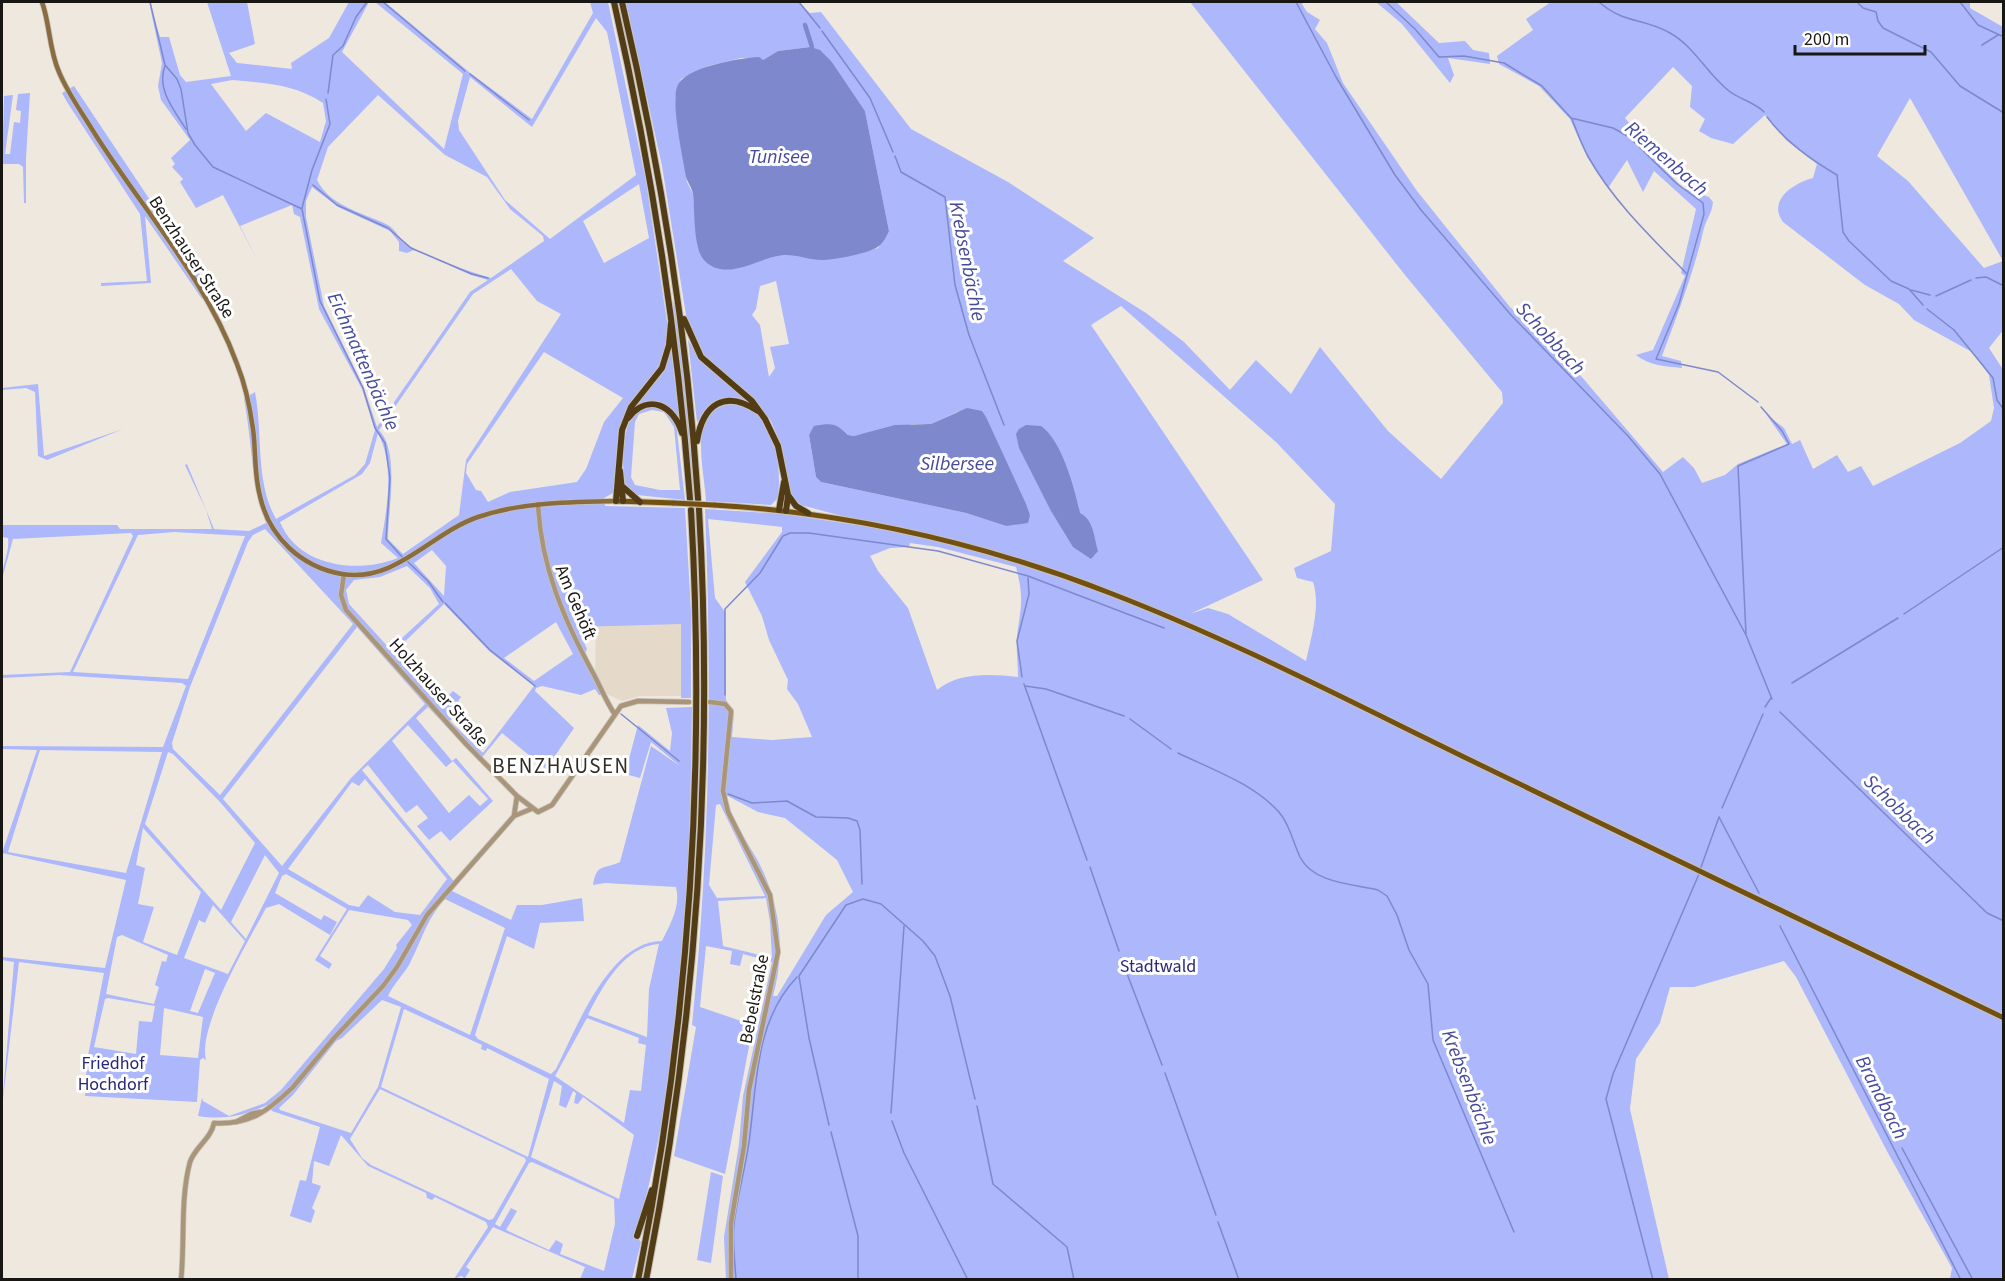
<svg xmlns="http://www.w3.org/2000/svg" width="2005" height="1281" font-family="'Source Sans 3',sans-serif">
  <rect width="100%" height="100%" fill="#efe8de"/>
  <!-- built -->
  <path fill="#e5daca" d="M681,623V696H640L622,701L607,694L595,671L596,624Z"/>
  <!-- green -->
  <path fill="#acb7fc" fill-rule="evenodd" d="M149,2L160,37H169L180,75L186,82L231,76L207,2H247L255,44L229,53L237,63L292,69L291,63L329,38L349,2H369L342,52L444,149L463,74L375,2H385L469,72L532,119L593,13L590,2H608L646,181L668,328L666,349L659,366L630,404L621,422L613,493L604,498L605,506L685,508L691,611V698H681V624L577,627L587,649L584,655L601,695H599L595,689L581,695L542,686L536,688L535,691L574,728L546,769L502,733L479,761L428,707L416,718L452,761L456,758L493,801L450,841L441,831L429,840L417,826L428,818L417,805L406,813L368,765L362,770L457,885L452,891L511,920L517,905H542L582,898L584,921L540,923L534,949L507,936L475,1035L478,1039L551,1074L556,1069C576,1029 609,941 662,941C670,924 681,907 676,887L605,883L593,885C597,862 604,870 620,862L651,746L680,766L651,742L640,778L625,774L638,725L670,751L672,733L666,708L692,707C690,879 683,1069 636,1235L641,1242L632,1279H580L585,1267L493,1227L466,1267L470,1270L465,1278L461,1276L454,1279L488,1227L486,1222L435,1197L432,1200L427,1198L426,1193L368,1166L341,1135L329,1166L314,1161L312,1183L321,1186L312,1208L315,1211L311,1223L290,1216L300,1180L306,1181L320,1127L272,1111L267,1105C244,1116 223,1120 198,1116L202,1098L203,1101L229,1116L265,1103L281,1090L384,969L397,948L396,945L412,925L408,920L349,910L320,956L332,964L329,969L315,960L347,909L286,874L282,876L275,893L321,920L324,915L337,922L330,935L279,904L266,908C249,940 197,1027 206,1060L203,1058L200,1060L197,1102L85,1096L87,1061L104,973L19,962L2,1107L14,962L2,960V957L105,968L126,880L2,853L37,750L2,749V746L163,747L186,686L182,683L59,675L2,678V675L70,672L133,536L131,533L13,539L2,579C2,565 10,551 8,538L2,537V525H117L120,529H212L206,510L185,465L187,464L214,529L249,531L266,523C251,483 252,440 244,399L255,392C263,433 255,482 276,519L355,475L365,464L375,430L362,389L319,309L300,217L294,214L292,205L240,226L259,263L223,195L196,208L180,182L183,179L172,167L175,164L171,158L190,140L161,100L158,86L162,63ZM596,18L607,32L636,175L550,239L505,200L459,130L458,121L470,77L532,127ZM232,80C265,83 295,84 323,103L326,121L320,142L266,113L246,131L211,84ZM378,95L445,155L487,177L510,209L543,236L544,241L491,278C468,271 424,257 405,243C398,237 395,228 386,224C361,212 330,206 317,180L328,147ZM639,184L649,238L604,263L583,221ZM312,187L338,207L390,231L399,242V251L407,253L414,250L471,275L488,280L470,292L377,427L364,388L324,306L306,217V201ZM511,269L537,301L561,314L466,460L459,515L403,554L388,539C388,510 400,452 379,430L473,294ZM544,352L623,398L604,422L586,469L577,482L510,492L488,502L481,491L476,490L466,473L467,464ZM378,433C395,466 387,508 381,543L398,558C358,574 298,567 280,522L362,474L370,463ZM265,529L353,624L220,795L173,749L172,743L190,687L248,542L253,535ZM174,532L245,536L188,679L73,672L138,535ZM432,550L446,566L444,596L414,563ZM407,566L430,588L439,604L390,649L349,604L346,590L354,580L380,577ZM444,604L489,651L534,686L483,753L450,721L462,705L458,701L461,697L453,691L441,703L394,652ZM556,622L573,654L534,681L504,658ZM357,627L425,704L351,778L282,866L223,799ZM408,725L446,767L453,761L488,799L480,806L469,795L449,813L392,741ZM40,750L162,752L126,873L8,852ZM168,752L173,754L220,802L255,843L221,910L145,824ZM365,779L447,879L420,915L395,912L368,895L359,907L349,905L288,869L352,782L359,786ZM143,828L201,892L177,955L143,942L154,907L138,904L145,868L136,865ZM265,855L279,873L246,939L231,922ZM445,899L505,928L470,1035L388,996C393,985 403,975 409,965C422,940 426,920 445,899ZM213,905L245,941L228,974L184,958L199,920L205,923ZM122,935L168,955L166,962L162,961L155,985L159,987L154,1004L106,994L117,937ZM659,944L649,989L647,1037L588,1015C602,987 624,946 659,944ZM205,969L215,973L198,1013L190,1011ZM108,998L155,1006L152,1022L139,1021L136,1054L94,1047L105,999ZM382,1000L401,1007L378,1087L351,1133L280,1110L279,1108L293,1095L336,1041L342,1038ZM164,1008L203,1017L198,1058L160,1055ZM404,1009L482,1045L481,1049L486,1051L487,1048L549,1079L528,1157L381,1087ZM587,1018L639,1038L638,1043L646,1045L641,1091L630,1090L624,1123L555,1076ZM554,1081L562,1086L559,1105L566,1108L573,1091L576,1093L574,1103L578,1104L583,1097L634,1135L619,1199L531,1157ZM380,1089L525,1158L526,1161L493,1219L489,1220L371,1165L362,1158L350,1139ZM532,1162L614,1199L615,1224L604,1271L560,1254L563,1244L556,1240L549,1250L506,1230L517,1211L511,1208L500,1227L495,1224L529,1163Z
    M626,2H798L810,13L821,12L911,129L1008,182L1094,238L1063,261L1146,313L1184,342L1230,390L1256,360L1291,394L1320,347L1388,431L1441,479L1503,403L1502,392L1405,275L1190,2H1304L1302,4L1307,12L1320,20L1315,29L1327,43L1343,83L1417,191L1510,307L1581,376L1663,472L1683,457L1694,468L1702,483L1725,475L1738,464L1787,444L1766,414L1784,428L1792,444L1800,440L1813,469L1837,455L1848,472L1861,466L1873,486L1960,443L1991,421L1994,408L1989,375L1972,352L1914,320L1899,304L1865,285L1783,222C1767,200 1794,183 1813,178L1817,164L1786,140L1765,115L1733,144L1711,138L1699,131L1705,119L1690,107L1692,86L1673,67L1625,118L1637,132L1661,155L1658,163L1683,188L1709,197L1713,202C1712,213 1707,218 1704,228C1694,272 1678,313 1662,356L1681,361L1682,368C1664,366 1651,366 1636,355L1653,350L1685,276L1681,273L1696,209L1654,171L1643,192L1627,160L1608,188L1587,157L1570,119L1539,86L1499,64L1497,56L1533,30L1526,19L1551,2H1970V8L2003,27L2004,329L1989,348L2002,368L2004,397L2003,1279H1950L1952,1268L1888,1153L1796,977L1784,961L1694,987H1670L1660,1023L1636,1059L1630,1109L1669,1279H726L724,1237L739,1144L743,1096L772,962L743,954L740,966L730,964L732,951L706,946L700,1007L753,1025L725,1174L674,1156L696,1027L692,1025C710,850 712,685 705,509L784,514L856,525L857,520L797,504L790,494L782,447L771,421L760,407L703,357L687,321L662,166ZM810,47L832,62L865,111L889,231L878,248L837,258L783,254L734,269L698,248L693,194L687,182L678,126L675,97L681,79L708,66L741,58L763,60L778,51ZM1910,98L2003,261L1984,268L1908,181L1877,156ZM776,281L789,344L770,347L775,368L769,377L760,325L752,315L756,309L760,286ZM1121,306L1276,442L1335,504L1331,551L1294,568L1297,578L1313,582C1321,605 1311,638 1306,661L1228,614L1208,608L1190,614L1263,580L1091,325ZM982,411L1030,515L1006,526L966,513L821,482L816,477L809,435L819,425C836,425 837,424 848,435L854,436L913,424H931L957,412ZM708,519L782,527V532L745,582L762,616L769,640L788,680L787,689L798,704L812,737L772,740L732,737L734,712L726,700L725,612L715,598ZM910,543L938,547L1016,567C1023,595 1022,601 1018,629C1015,644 1018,661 1018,677C990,674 959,672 937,690L908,608L878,571L870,556L890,548L909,547ZM726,795L758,812L785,818L837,860L853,892L826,915L777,996H773C786,950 780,903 758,861C746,840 731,819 726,795ZM720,804L765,896L717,898L709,885L716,805ZM766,898L770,922L772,958L723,946L718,901Z
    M1376,2H1396L1439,43L1465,41L1473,50L1489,53L1490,64L1448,58L1454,75L1450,83L1402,24Z
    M74,86L212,293L202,299L145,216L151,283L101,286V283L147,281L140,214L67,102L62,93Z
    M30,93L26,158V203H24L23,167L19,164H2L4,96L13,95L5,154H10L14,122L20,123L21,111L16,110L18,94Z
    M673,302H676L695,481L700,573H697L689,448Z
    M688,340L702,362L747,401C720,392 713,407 697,422Z
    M671,349L679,416L659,403L633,409L660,375Z
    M38,384L44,456L123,429L47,460L38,456L35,392L26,388L2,390V388Z
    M738,403C744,406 753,410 758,415C778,436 781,472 778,498L771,505L706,501C704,464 685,406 738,403Z
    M652,406L663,409L676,423L685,500L637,495L626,486C621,469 621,422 638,411C641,409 647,408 652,406ZM652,410L664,412L674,427L680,490H660L635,485L631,477L635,422L639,414Z
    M711,1172L723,1176L711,1263L697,1260Z"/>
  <!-- water -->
  <path fill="#7e88cc" d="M810,47L820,50L832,62L865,111L889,231C886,237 884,242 879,246C871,253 834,260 822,260C810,260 798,255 786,255C762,255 726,284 704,260C693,248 695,210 693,194C692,188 688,183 686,177C683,158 671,104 677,87C683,67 740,58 759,57L763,60L778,51Z
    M967,408L982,411L986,417L1026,504L1030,515L1028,523L1006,526L966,513L821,482L816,477L809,435L814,426C832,423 836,423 848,435L854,436L895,425L931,424Z
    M1026,425L1041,426C1062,440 1075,490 1080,513C1094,520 1094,538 1098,551L1091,559L1073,547L1051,511L1019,448L1016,434L1019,429Z"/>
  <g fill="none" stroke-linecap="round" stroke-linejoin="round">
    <!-- stream -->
    <path stroke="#7e88cc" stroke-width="1.5" d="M150,2L165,65L177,79L181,89L188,133L195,145L213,167L302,209L320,301L363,388L375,428L385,443L390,478L386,539L403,558
      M383,2L465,71
      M799,2L820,28
      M1296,2L1336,77L1395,175L1421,210L1511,315L1628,436L1660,474L1746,635L1772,699
      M1386,2L1415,29L1439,57L1464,56L1504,63L1542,86L1571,118L1613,128L1629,137L1676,183L1703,203L1704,214L1679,304L1656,359L1718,372L1758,402
      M1599,2C1624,24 1644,18 1670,33C1695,47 1707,74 1729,91C1739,99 1756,103 1764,112
      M1857,2L1863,8L1876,12L1878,21L1883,28L1931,52L1960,86L2004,113
      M1960,2L1978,25L2004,37
      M822,31L870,98L893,152
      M1982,45L1998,35
      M165,66C156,89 174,110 186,129
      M470,74L529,120
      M328,93L333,55L343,46L356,17L367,2
      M1767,117C1786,142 1810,159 1837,175L1843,232L1849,241L1891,281L1909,289L1923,305
      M1572,119C1577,132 1582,146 1589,158C1613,201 1652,238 1686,273
      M895,156L901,172L945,197L955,285L969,335L1004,425
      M313,185L337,205L388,228L411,248L472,274L488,278
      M302,208L312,170L330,124L326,99
      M1976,278L1986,277L2004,286
      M1911,290L1930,295
      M1936,296L1971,280
      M1927,309L1954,330L1985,368L1993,378L1997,400L2004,410
      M407,561L428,581L443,602
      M445,603L490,650L535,686
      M1904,614L2004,547
      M1746,634L1738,466L1789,444L1782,431L1761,407
      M1022,677L1017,641L1029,594L1028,578
      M1792,683L1898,618
      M1024,684L1087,860
      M1025,686L1046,689L1124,716
      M725,695V609L760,573L783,536L790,533H809L938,551L1028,576L1164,628
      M1765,707L1771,698
      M1780,712L1987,913L2004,921
      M621,714L679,761
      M1130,719L1171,749
      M1178,753C1211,769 1252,783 1278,811C1289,823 1293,842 1300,857C1313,883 1352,884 1378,890L1387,896L1397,915L1409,950L1428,984L1433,1040L1514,1232
      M728,794L752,803L787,801L816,817L848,818L857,821L860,830L862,884
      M1722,808L1763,714
      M1719,817L1759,893
      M1090,867L1119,951
      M1700,870L1719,817
      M1780,926L1961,1280
      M1121,958L1162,1065
      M1165,1073L1216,1215
      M977,1106L993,1184L1067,1247L1074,1280
      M891,1113L904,926
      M892,1121L904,1153L968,1280
      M829,1125L809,1038L799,976L846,905L863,899L881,904L923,941L935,956L950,996L975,1099
      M831,1132L858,1236V1280
      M1902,1148L1973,1280
      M1218,1222L1239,1280
      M736,1280C735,1261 732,1243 734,1224C737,1197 745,1170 749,1142C757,1086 754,1022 797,977
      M1653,1280L1606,1099L1613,1074L1699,874"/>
    <!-- canal -->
    <path stroke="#7e88cc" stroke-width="4.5" d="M805,25L812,47"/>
    <defs>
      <path id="tertiary" d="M538,504C541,566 563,618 593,673C600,686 606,701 614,713
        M344,574L341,595L346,610L466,744L517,796L538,812L552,805L621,706L638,701L689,702
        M710,702L725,704L731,711L723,791L728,812L770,895L778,952L749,1090L744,1146L731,1223V1280
        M514,816L531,809
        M236,1122L251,1114L260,1112
        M181,1280C185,1242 180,1199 190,1162C195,1147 211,1139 214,1123C250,1125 268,1111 293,1087L334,1038L383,986L397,967L427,915L514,816L517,796"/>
      <path id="secondary" d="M42,2C50,24 49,50 59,72C68,94 83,114 95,134C143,210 206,279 237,364C245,384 250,407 253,429C256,451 254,474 260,496C269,537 301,567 342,574C396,583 431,533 478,517C522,502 569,502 616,501"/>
      <path id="primary" d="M616,501L674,503
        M714,505C849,513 984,544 1110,593C1232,640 1349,701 1466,758C1645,845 1824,931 2004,1018"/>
      <path id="motorway" d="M614,2C651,166 677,330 690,499
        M622,2C660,165 687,331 698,499
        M684,319L701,357L752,401L765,419L778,446L788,495L796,506L808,513
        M628,418C649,392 674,406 682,433
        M697,441C703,404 725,389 758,411
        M620,471L623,501
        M623,487L640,502
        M616,501L622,430L631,407L662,368L669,345L671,323
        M779,510L784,482
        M786,511L788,496
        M637,1236L652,1190
        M638,1280C689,1026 706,768 691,510
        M646,1280C696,1025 714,768 699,509"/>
    </defs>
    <!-- tertiary casing -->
    <use href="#tertiary" stroke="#c8c2ba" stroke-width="6"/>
    <!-- secondary casing -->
    <use href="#secondary" stroke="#c8c2ba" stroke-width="6"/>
    <!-- primary casing -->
    <use href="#primary" stroke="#c8c2ba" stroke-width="7"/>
    <!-- motorway casing -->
    <use href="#motorway" stroke="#c8c2ba" stroke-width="8"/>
    <!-- tertiary -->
    <use href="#tertiary" stroke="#a99579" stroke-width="4.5"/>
    <!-- secondary -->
    <use href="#secondary" stroke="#896d41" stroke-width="4.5"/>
    <!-- primary -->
    <use href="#primary" stroke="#725011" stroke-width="5"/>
    <!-- motorway -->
    <use href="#motorway" stroke="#523c16" stroke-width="6"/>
    <defs>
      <path id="primary-bridge" d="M674,503L714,505"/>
    </defs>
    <!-- primary-bridge casing -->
    <use href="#primary-bridge" stroke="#c8c2ba" stroke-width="7" stroke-linecap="butt"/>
    <!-- primary-bridge -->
    <use href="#primary-bridge" stroke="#725011" stroke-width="5"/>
  </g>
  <g text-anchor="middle" stroke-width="6" stroke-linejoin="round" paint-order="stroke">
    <!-- street labels -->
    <g font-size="18" fill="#191714" stroke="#fff">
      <text transform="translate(192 257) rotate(57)" y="6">Benzhauser Straße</text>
      <text transform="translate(576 602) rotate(67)" y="6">Am Gehöft</text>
      <text transform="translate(439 692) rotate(48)" y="6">Holzhauser Straße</text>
      <text transform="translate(754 999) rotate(-79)" y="6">Bebelstraße</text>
    </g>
    <!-- park labels -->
    <g font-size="18" fill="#282777" stroke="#fff">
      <text x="1158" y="972">Stadtwald</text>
      <text x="113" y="1069">Friedhof<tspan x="113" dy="21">Hochdorf</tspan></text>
    </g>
    <!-- water labels -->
    <g font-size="20" font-style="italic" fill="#454a9d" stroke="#fff">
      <text x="779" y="163">Tunisee</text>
      <text transform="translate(1667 158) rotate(41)" y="7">Riemenbach</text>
      <text transform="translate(968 261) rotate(79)" y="7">Krebsenbächle</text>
      <text transform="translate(1551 338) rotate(47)" y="7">Schobbach</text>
      <text transform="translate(364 361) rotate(66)" y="7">Eichmattenbächle</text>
      <text x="957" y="470">Silbersee</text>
      <text transform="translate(1900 809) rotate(44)" y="7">Schobbach</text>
      <text transform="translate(1470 1087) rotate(69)" y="7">Krebsenbächle</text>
      <text transform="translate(1882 1097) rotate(63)" y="7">Brandbach</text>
    </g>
    <!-- quarter labels -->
    <g font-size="21" letter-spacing="1.5" fill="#312c24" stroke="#fff">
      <text x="561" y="773">BENZHAUSEN</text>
    </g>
  </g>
  <!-- border -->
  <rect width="2005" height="1281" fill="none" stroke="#191714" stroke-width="6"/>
  <!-- scale -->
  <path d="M1795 45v9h130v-9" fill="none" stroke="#191714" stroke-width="3"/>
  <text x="1804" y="45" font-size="18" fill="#191714" stroke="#ffffff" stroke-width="4.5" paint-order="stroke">200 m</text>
</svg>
